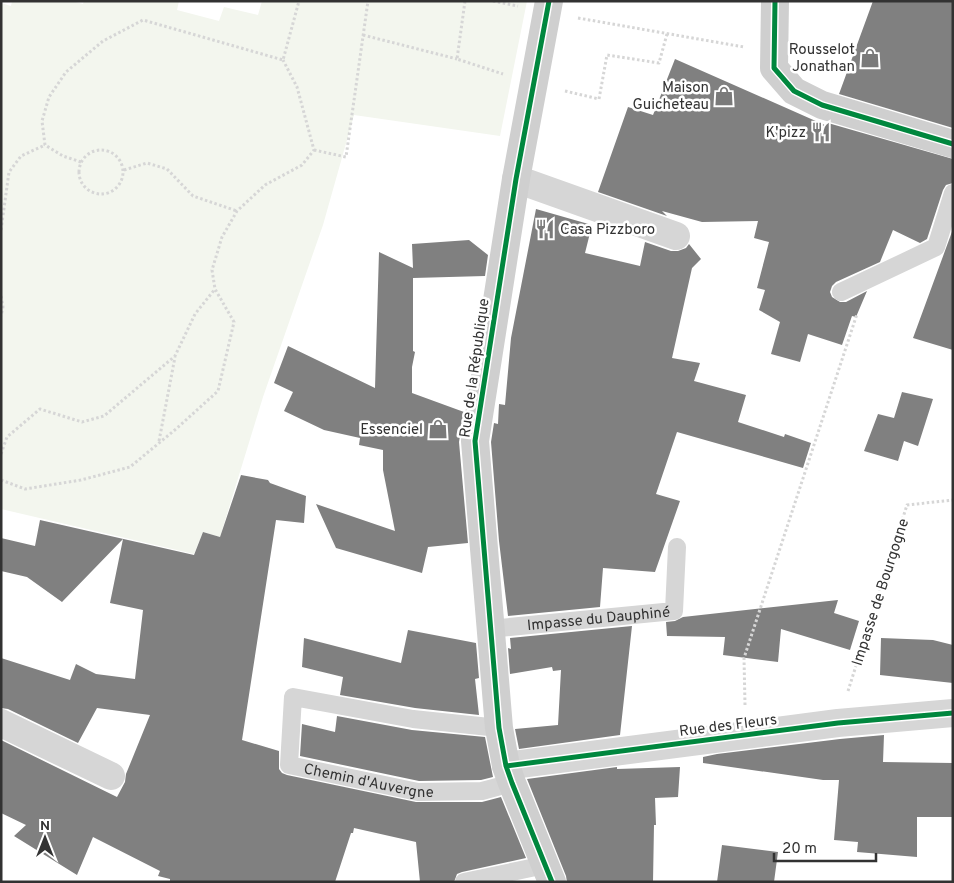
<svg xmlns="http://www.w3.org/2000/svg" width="954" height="883" font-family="Overpass,sans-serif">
  <rect width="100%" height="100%" fill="#fff"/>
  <!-- green -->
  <path fill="#f3f6ee" d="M12,1H72L83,4L84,1H179L177,10L219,21L224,7L258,15L262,1H527L500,136L354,115L323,225L263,397L220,537L203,532L194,554L1,509V3L11,6Z"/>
  <!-- building -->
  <path fill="#808080" d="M873,1H953V128L839,94Z
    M675,59L827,126L828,123L953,159V183L946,185L943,190L927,239L920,243L893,230L880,262L836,282L832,286L830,292L832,297L840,302H846L867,291L856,317L852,316L842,345L808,334L800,362L771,354L780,322L759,310L765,290L757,288L769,242L754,238L758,221L702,222L662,211L667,216L598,192L628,107L653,115Z
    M536,209L592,225L585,253L640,266L645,242L671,251H678L686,248L689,244L701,259L692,268L672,358L700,363L694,381L746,395L738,422L784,437L785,434L811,443L803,468L677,432L656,494L680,501L655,572L603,568L600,607L508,616L499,541L491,442L494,423L498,424L499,404L505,405L511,338Z
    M953,229V350L913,338Z
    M469,240L488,255L485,276L413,278V270V351L415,352L412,367V393L464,412L459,442L468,543L428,547L422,573L336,548L316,504L395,531L383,470V450L359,445L360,438L324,430L284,411L293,392L274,383L288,346L375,388L379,252L413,268L412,244Z
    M902,392L933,399L918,446L904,441L898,461L864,451L878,414L894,418Z
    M241,475L268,480L270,483L306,496L304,523L276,520L242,740L279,751V769L282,773L287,775L416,802H482L501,797L526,858L462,872L457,874L454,882H420L416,842L354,828L353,833H351L335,882H170V879L158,876L160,871L93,837L77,875L14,836L26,825L1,813V740L117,797L125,782L126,774L150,715L97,708L78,743L8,709L1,708V658L70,680L76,664L96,674L135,679L143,610L110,603L123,539L62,602L27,577L1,571V538L35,546L40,520L194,555L203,532L220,537Z
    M838,600L834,613L859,621L850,650L781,629L778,662L723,655L725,637L667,636L666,622L675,621L683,617Z
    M632,626L620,735L519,749L515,729L558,725L561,670L553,671L552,667L510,674L508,648L511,649L510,638Z
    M408,630L476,643L479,678L475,679L479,715L415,708L340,695L343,677L302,667L304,638L401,663Z
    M881,638L933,640L953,645V683L880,675Z
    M337,716L412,730L485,737L493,777L481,780L419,781L300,756L302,724L335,732Z
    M884,735L883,762L953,763V817H917V857L857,852L858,842L834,840L839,780H823L703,763V757L717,754L840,739Z
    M617,767V769L680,767L678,797L655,798L656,825H654L653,882H567L566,876L527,779Z
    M722,845L778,852L774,882H717Z"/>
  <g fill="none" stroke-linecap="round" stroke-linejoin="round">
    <!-- path -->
    <path stroke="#d6d6d6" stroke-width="3" stroke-dasharray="2.5 2.5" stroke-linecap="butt" d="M465,1L457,59L503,74
      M493,1L518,6
      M578,18L744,47
      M363,35L457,59
      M565,91L599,99L607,55L659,63L667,34
      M79 172a22 22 0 1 1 44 0a22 22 0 1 1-44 0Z
      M314,150L346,157L368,1
      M81,162L63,156L45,145L42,121L49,97L66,72L103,41L143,20L283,60L299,1
      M124,170L147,163L167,169L193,196L237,211
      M1,230L9,172L21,156L45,145
      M1,296L3,307L1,316
      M159,441L175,357
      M1,454L7,437L40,409L82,422L104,416L175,356L195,314L215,289
      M1,480L25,489L81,480L130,467L176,429L218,391L234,322L215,289L212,270L222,237L237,211L265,185L302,165L314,150L297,87L283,60
      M848,691L907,505L953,500
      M745,705L744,658L857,314"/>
    <!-- lane -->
    <g stroke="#d6d6d6" stroke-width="18">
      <path d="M841,292L936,247L953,193"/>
      <path id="s1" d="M489,629L674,611L677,547"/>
      <path id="s2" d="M499,728L413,719L293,697L289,765L418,792L482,791L512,783"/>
      <path d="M464,882L545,865"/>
    </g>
    <!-- street -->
    <path stroke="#d6d6d6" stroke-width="28" d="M516,179L676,236
      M1,723L111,776
      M506,766L838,723L953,713"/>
    <!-- secondary -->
    <path stroke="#cfcfcf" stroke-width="28" d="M549,1L516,179L475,441L499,728L506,766L512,783L552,882
      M775,1L774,68L794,91L822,105L953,144"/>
    <defs>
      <path id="cycleway" d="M549,1L516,179L475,441L499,728L506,766L512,783L552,882
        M775,1L774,68L794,91L822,105L953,144
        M506,766L838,723L953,713"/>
    </defs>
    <!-- cycleway casing -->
    <use href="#cycleway" stroke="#fff" stroke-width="8"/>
    <!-- cycleway -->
    <use href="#cycleway" stroke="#00873e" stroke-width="5"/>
  </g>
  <!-- icons -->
  <defs>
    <symbol id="shop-bare" viewBox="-9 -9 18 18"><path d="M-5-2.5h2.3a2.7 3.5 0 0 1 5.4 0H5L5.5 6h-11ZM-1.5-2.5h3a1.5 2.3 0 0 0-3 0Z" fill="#7a7a7a" stroke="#fff" stroke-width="2.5" paint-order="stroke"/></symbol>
    <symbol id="restaurant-bare" viewBox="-9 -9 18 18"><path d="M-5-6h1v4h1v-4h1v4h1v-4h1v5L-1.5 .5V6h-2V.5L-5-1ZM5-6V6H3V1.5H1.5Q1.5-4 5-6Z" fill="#7a7a7a" stroke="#fff" stroke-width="2.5" paint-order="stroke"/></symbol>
  </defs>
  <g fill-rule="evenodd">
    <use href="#shop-bare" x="856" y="44" width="28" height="28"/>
    <use href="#shop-bare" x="710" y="82" width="28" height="28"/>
    <use href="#restaurant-bare" x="807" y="118" width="28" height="28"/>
    <use href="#restaurant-bare" x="531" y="215" width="28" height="28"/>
    <use href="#shop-bare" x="424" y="415" width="28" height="28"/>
  </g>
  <g text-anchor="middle" stroke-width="5" stroke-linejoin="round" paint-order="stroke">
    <!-- poi labels -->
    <g font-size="15" fill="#323232" stroke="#fff" text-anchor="end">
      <text x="855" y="54">Rousselot<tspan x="855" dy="17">Jonathan</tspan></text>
      <text x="709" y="92">Maison<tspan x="709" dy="17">Guicheteau</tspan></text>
      <text x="806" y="137">K'pizz</text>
      <text x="560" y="234" text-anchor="start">Casa Pizzboro</text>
      <text x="423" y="434">Essenciel</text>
    </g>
    <!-- street labels -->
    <g font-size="15" fill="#323232" stroke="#fff">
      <text transform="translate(474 368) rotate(-82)" y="5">Rue de la République</text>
      <text transform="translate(880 592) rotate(-72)" y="5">Impasse de Bourgogne</text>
      <text dy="5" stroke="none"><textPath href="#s1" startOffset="110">Impasse du Dauphiné</textPath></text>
      <text transform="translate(728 725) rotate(-7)" y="5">Rue des Fleurs</text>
      <text dy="5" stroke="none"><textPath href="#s2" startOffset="358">Chemin d'Auvergne</textPath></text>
    </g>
  </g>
  <!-- border -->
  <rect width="954" height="883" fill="none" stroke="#323232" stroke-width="5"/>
  <!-- north arrow -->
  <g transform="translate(45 838)" stroke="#ffffff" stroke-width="4" paint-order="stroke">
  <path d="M0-4L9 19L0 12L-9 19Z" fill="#323232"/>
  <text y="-8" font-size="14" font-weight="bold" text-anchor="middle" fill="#323232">N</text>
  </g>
  <!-- scale -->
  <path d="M774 853v8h102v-8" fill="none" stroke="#323232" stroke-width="2.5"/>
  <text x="782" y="853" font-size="15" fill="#323232" stroke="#ffffff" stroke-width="4" paint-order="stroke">20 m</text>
</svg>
